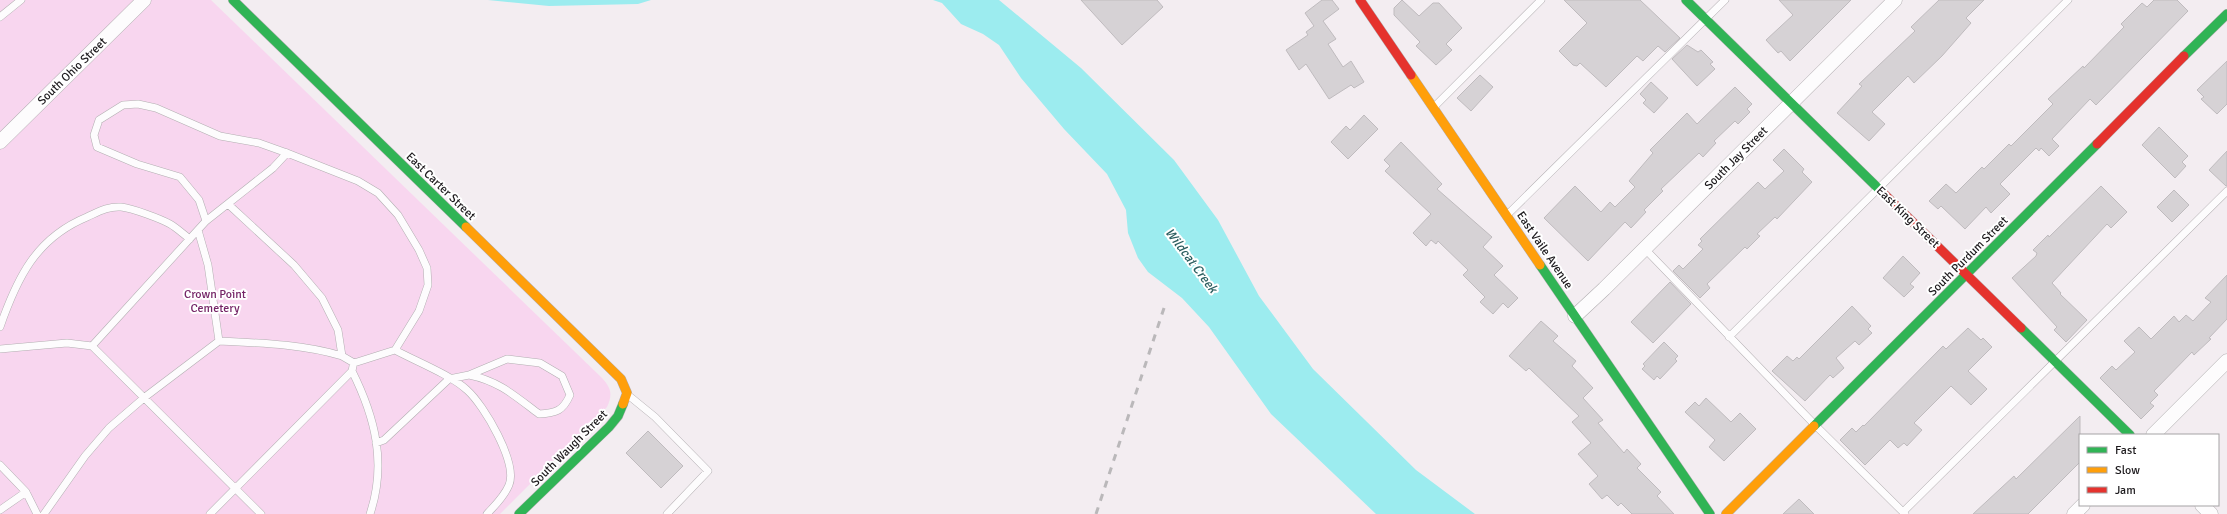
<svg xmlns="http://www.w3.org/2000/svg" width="2227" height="514" font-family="Signika,sans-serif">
  <rect width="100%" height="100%" fill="#f3edf1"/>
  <!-- green -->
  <path fill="#f8d6ef" d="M0,0H211L602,378C611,388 613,394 607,407L500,514H0Z"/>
  <!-- water -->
  <path fill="#9cecef" d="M488,0H651L638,4L549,6Z
    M933,0H999L1081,68L1174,160L1218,220L1259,296L1313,369L1416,470L1475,514H1376L1271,414L1209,327L1182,298L1148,272L1138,258L1128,233L1126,210L1107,174L1064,129L1021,78L999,45L983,34L961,24L942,3Z"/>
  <!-- building -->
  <path fill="#d6d2d5" stroke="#bfbbbe" d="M1081,0H1157L1163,7L1122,45Z
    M1322,0H1332L1339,9L1323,21L1336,39L1328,44L1343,67L1351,61L1364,82L1354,88L1351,85L1329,99L1306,64L1299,70L1286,50L1308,35L1306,32L1314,26L1305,13Z
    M1402,0L1419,16L1433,3H1439L1462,28L1446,44L1452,50L1436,65L1416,46L1420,42L1394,15V8Z
    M1564,0H1640L1680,38L1665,52L1658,46L1643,61L1637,56L1606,87L1580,63L1577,66L1573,65L1559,51L1587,23Z
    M1779,0H1851L1790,61L1781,51L1778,53L1766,40L1793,15Z
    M1939,0H1984L1966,18L1971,23L1942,56L1914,83L1908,76L1872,112L1885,124L1869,141L1837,113L1862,86L1859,84L1915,31L1911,27Z
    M2154,0H2177L2188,11L2096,105L2090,99L2052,139L2059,146L2049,156L2041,148L2039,151L2036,148L2000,184L2010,194L1991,213L1986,207L1965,229L1941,206L1938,209L1929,201L1946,184L1956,193L1982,167L1984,169L2009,144L2011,146L2053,104L2048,99L2083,66L2084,68L2124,27L2121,24L2142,3L2147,7Z
    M1687,45L1698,52L1701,50L1713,62L1710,64L1715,69L1697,86L1672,59Z
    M2227,61V104L2217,114L2201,99L2204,97L2197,90Z
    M1480,75L1493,87L1471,111L1457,98Z
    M1651,82L1668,98L1654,113L1643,103L1646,100L1640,94Z
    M1735,87L1752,104L1747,109L1750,112L1738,124L1735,121L1714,141L1716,143L1703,157L1699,153L1661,189L1663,191L1644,210L1646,212L1631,228L1625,222L1588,261L1544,218L1575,186L1601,212L1610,202L1615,207L1635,187L1629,181L1653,153L1650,150L1687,113L1697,124Z
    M1364,115L1378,129L1348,159L1331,142L1346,126L1350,130Z
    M2159,127L2188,156L2182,162L2186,166L2175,178L2142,145Z
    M1401,142L1442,184L1437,189L1492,237L1483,247L1503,266L1494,275L1518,298L1508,308L1503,303L1493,314L1480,302L1485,297L1463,275L1468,270L1438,241L1436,244L1431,240L1426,246L1413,233L1431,214L1385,171L1390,166L1384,160Z
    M1784,149L1804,169L1802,172L1812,182L1777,219L1775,217L1757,234L1760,236L1747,249L1745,247L1707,284L1710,288L1700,298L1673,271L1679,265L1683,269L1703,249L1698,245L1702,241L1700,239L1758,182L1765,189L1784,171L1773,160Z
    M2227,151V186H2226L2209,170Z
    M2101,186L2127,212L2111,228L2107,224L2052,283L2061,293L2060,294L2087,320L2066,342L2054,330L2057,327L2012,278L2036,256L2037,253L2033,250L2048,235L2049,237Z
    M2174,190L2189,205L2172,222L2157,207Z
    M1903,256L1920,273L1910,284L1914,287L1904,297L1883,278Z
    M2227,275V319L2209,338L2211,339L2194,355L2192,352L2154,391L2158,395L2150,403L2154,406L2141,419L2100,378L2112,366L2116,370L2135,352L2124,341L2139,327L2151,339L2174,316L2179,322L2186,315L2193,321L2211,302L2205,298Z
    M1670,282L1691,304L1653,343L1631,322Z
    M1852,306L1871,326L1868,329L1872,333L1859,345L1855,341L1836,358L1844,368L1833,378L1830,375L1805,401L1772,371L1787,356L1793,361L1797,357L1799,359Z
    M1541,321L1558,336L1553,341L1576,361L1572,366L1593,388L1583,398L1603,420L1598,423L1624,453L1627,449L1641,464L1637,468L1661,492L1657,496L1674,514H1632L1621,503L1618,506L1607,495L1602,499L1589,484L1598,476L1578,454L1591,443L1572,422L1579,416L1529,368L1526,371L1509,356Z
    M1968,328L1981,340L1983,338L1992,347L1968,371L1987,389L1971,405L1951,386L1914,423L1922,430L1907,446L1904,443L1898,448L1890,440L1865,465L1840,440L1852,428L1856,432L1863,425L1864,426L1943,346L1946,349Z
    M1664,342L1678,356L1675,359L1677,361L1660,379L1657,376L1654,380L1642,369L1645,366L1643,364Z
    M1706,398L1731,422L1740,413L1756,429L1724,461L1709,447L1715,440L1685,412L1695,402L1699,406Z
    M2080,416V462L2028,514H1973L2014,476L2016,479Z
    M648,431L683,466L661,488L626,453Z
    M1799,499L1814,514H1783Z"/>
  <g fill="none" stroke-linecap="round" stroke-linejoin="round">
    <defs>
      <path id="lane" d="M0,17L21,0
        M1435,106L1541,0
        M228,204L294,265L322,298L338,330L342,356L354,363L395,350C415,361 451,375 467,390C484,405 518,463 509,485C504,497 495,505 487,514
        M1507,215L1725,0
        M206,221L273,168L287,153
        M198,230L208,265L219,341
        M1645,249L1815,425L1905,514
        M0,327C17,278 36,238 87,217C98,212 108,206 121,207C132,208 161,219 170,224C177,228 183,234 190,239
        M1729,337L2068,0
        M92,346L206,221L199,200L180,177L137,164L97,147L94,135L99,120L123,105L138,104L156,108L220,136L259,143L287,153L358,181L378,193L398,215L419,250L427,268L428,285L419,311L395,350
        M0,349L67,343L92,346L261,514
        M507,359L540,363L562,376L570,395C563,411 556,413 539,414C515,396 499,381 469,375Z
        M353,366L352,371C375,417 387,463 370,514
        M628,395L655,417L708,471L667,514
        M376,443L384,440L449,379L469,375
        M0,465L26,492L37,514
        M0,510L26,492
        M1903,512L2227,191
        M44,514L85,456L109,428L145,397L219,341C260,343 302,344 342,356
        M210,514L352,371"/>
      <path id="street" d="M0,142L144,0
        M1575,316L1604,289L1895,0
        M2153,435L2227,361
        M2202,505L2211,514
        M2074,514L2083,505"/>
      <path id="fast" d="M233,0L466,227
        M1686,0L1883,193
        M2184,56L2227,14
        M1540,265L1710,514
        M2021,328L2130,435
        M1814,426L2097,144
        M519,514L609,427L618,416L623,404"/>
      <path id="slow" d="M1411,75L1540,265
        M466,227L621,379L627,393L623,404
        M1726,514L1814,426"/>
      <path id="jam" d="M1360,0L1411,75
        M2097,144L2184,56
        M1883,193L2021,328"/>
    </defs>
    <!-- lane casing -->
    <use href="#lane" stroke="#b2aeb1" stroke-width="8"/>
    <!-- street casing -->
    <use href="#street" stroke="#b2aeb1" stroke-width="15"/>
    <!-- fast casing -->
    <use href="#fast" stroke="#b2aeb1" stroke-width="10"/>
    <!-- slow casing -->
    <use href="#slow" stroke="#b2aeb1" stroke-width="10"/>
    <!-- jam casing -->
    <use href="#jam" stroke="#b2aeb1" stroke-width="10"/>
    <!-- lane -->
    <use href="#lane" stroke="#fdfcfd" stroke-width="7"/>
    <!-- street -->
    <use href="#street" stroke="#fdfcfd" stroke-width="14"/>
    <!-- fast -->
    <use href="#fast" stroke="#30b455" stroke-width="9"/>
    <!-- slow -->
    <use href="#slow" stroke="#ff9f0a" stroke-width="9"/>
    <!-- jam -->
    <use href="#jam" stroke="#e5322d" stroke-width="9"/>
    <!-- rail -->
    <path stroke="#bab8ba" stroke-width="3" stroke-dasharray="7 7" stroke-linecap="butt" d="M1096,514L1166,302"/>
  </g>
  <g text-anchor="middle" stroke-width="4" stroke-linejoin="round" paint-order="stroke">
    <!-- street labels -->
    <g font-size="12" fill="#1d1a1d" stroke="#fff">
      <text transform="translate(72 71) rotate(-44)" y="4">South Ohio Street</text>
      <text transform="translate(1736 158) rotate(-45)" y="4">South Jay Street</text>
      <text transform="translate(441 186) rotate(44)" y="4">East Carter Street</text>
      <text transform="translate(1908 217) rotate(44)" y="4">East King Street</text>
      <text transform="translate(1545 250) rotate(56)" y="4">East Vaile Avenue</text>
      <text transform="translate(1968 256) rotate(-45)" y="4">South Purdum Street</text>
      <text transform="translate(569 448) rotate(-45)" y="4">South Waugh Street</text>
    </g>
    <!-- park labels -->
    <g font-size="12" fill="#752567" stroke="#fff">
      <text x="215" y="298">Crown Point<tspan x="215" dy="14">Cemetery</tspan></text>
    </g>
    <!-- water labels -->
    <g font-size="13" font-style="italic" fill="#2b5e5f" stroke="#fff">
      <text transform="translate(1192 260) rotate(53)" y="5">Wildcat Creek</text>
    </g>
  </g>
  <!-- legend -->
  <rect x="2079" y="434" width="140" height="72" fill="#ffffff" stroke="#a5a3a5"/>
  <rect x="2087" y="447" width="20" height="6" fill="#30b455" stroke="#a5a3a5"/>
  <text x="2115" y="454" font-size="12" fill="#1d1a1d">Fast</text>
  <rect x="2087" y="467" width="20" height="6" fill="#ff9f0a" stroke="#a5a3a5"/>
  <text x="2115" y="474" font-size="12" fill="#1d1a1d">Slow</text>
  <rect x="2087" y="487" width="20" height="6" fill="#e5322d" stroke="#a5a3a5"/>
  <text x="2115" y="494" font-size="12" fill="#1d1a1d">Jam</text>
</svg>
